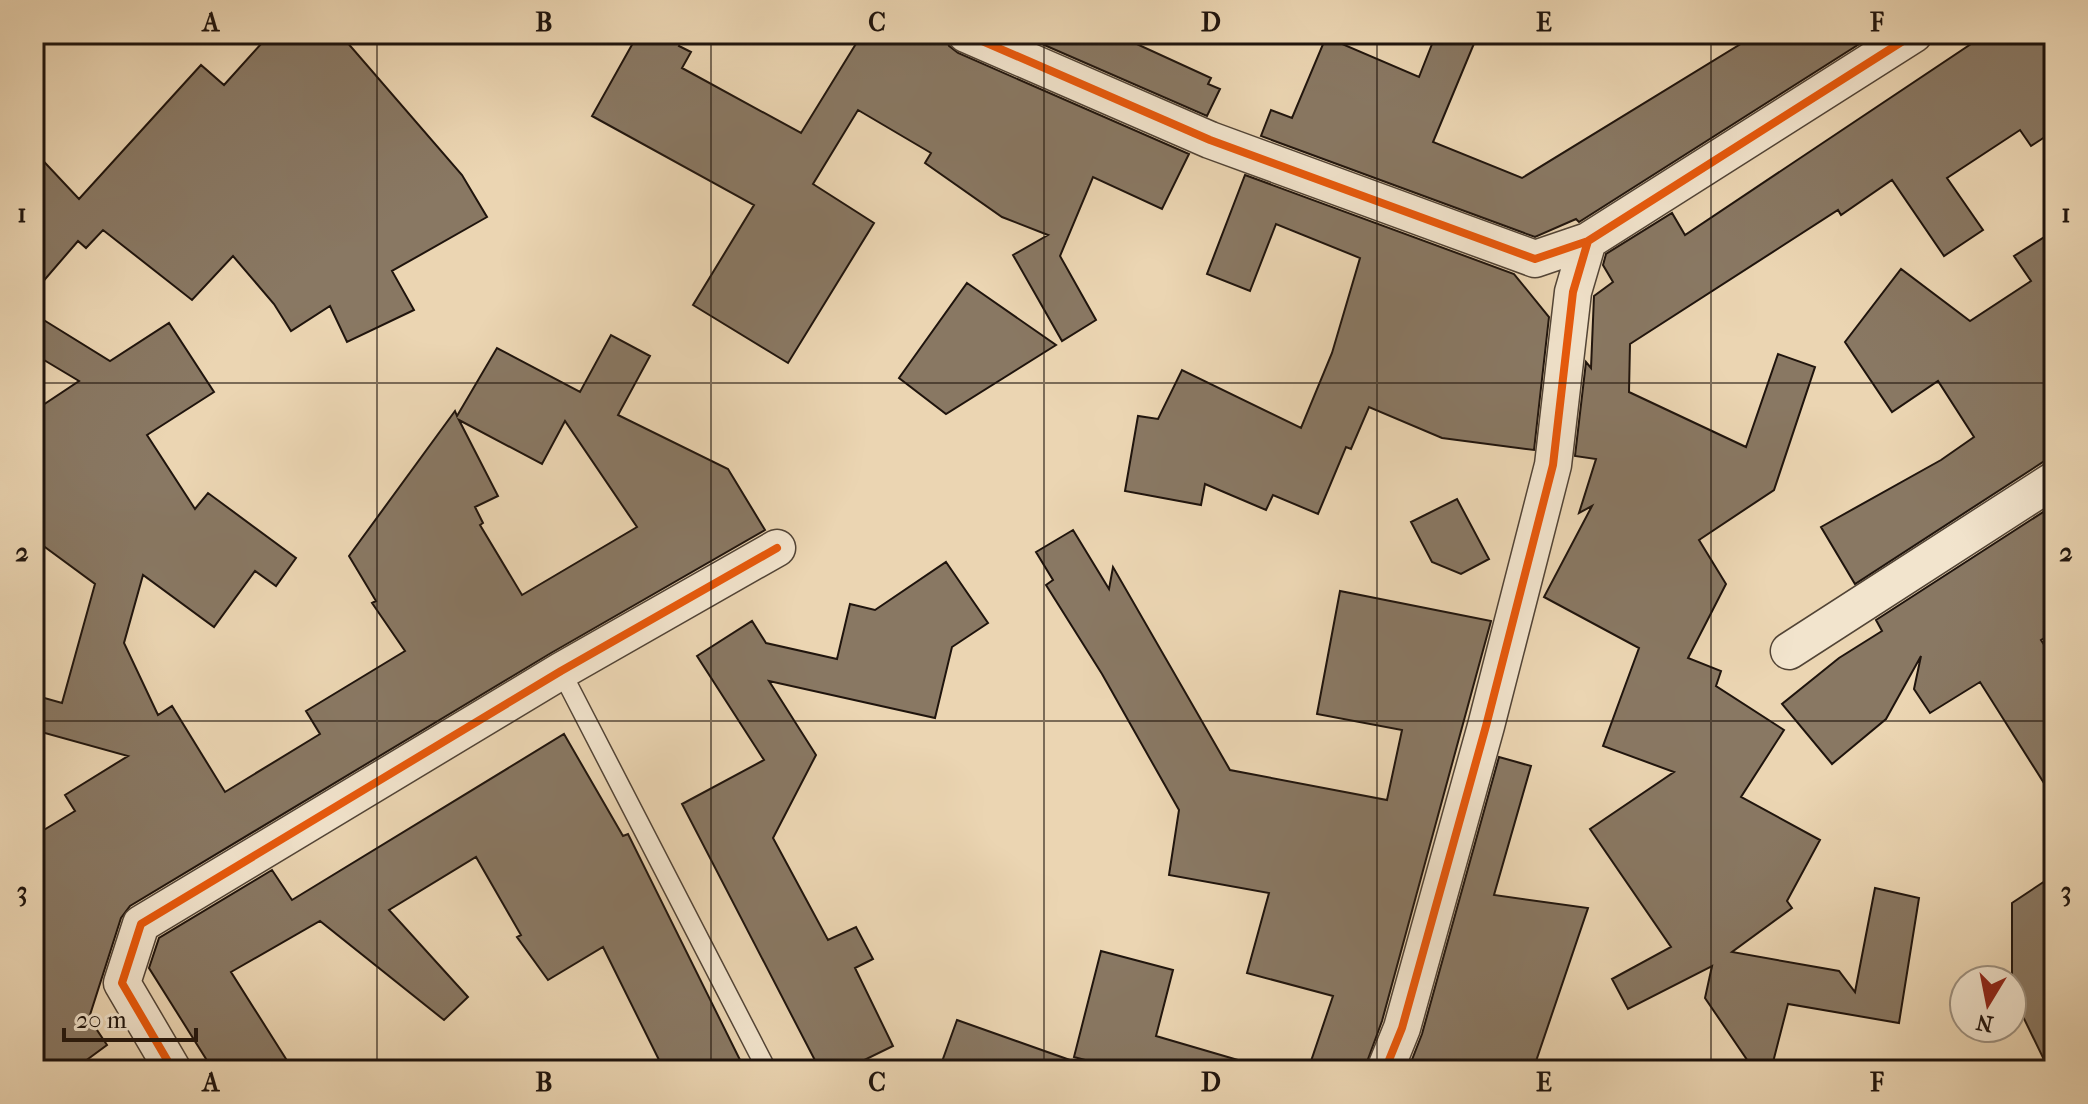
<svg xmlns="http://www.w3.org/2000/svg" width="2088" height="1104" font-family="'IM FELL French Canon',serif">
  <rect width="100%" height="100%" fill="#ebd5b2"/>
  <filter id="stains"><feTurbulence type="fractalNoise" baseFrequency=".0025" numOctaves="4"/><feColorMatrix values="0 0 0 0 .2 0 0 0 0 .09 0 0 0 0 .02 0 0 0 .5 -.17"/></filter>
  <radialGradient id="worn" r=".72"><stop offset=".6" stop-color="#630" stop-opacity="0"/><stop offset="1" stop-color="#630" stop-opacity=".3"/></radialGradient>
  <!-- building -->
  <path fill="#897863" stroke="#1f140d" stroke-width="2" fill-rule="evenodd" d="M270,34H340L462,175L487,217L392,271L414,310L347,342L330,306L291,331L274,304L233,256L192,300L103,230L86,248L78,241L34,292V151L79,199L201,65L224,85Z
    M638,34H686L679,46L691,52L682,68L801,133L862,34H945L949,46L958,53L1189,154L1162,209L1093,177L1060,256L1096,320L1062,341L1013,255L1048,235L1002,217L925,163L931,153L858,110L813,184L874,223L788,363L693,305L754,205L592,116Z
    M1019,34H1115L1211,78L1208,84L1220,89L1207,116Z
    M1436,34H1478L1433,142L1522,178L1757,34H1875L1579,222L1576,219L1535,237L1261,136L1271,110L1292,118L1326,37L1419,77Z
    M1986,34H2054V131L2031,146L2020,130L1947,178L1983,230L1944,256L1892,180L1841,215L1838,210L1630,344L1629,392L1746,447L1778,354L1815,367L1774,490L1699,540L1726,584L1688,658L1721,671L1716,686L1784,730L1741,797L1820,840L1787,901L1792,908L1732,952L1839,971L1855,992L1875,888L1919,898L1899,1023L1788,1004L1771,1070H1754L1705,998L1712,966L1628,1009L1612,979L1671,947L1590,829L1674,772L1603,746L1639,648L1544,597L1592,506L1579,513L1596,459L1575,456L1586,362L1591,368L1594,296L1613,282L1603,265L1606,254L1672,213L1685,235Z
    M1245,175L1514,274L1549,317L1534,450L1442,438L1369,407L1351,449L1346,447L1318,514L1273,495L1266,510L1205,484L1201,505L1125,491L1138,416L1158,419L1182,370L1301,428L1332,353L1360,258L1276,224L1250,291L1207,274Z
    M2054,231V459L2043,462L1855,584L1821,527L1941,460L1974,437L1938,381L1892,412L1845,342L1901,269L1970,321L2031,281L2014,256Z
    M967,283L1056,345L946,414L899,378Z
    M34,314L110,361L169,323L214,392L147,435L195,509L208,493L296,558L276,586L255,571L214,627L143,575L124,643L158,715L172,706L225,792L320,734L306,711L405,651L372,603L376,601L349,556L455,411L457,416L497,348L580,392L611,335L650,356L618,415L728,469L765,530L551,653L130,906L121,918L89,1018L107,1045L73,1070H34V836L75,811L65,795L128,756L34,730V695L62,703L95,584L34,539V411L79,381L34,354ZM459,420L542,464L565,421L637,527L522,595L480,525L483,523L475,507L498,496Z
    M1457,499L1489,559L1461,574L1432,562L1411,522Z
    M2054,505V632L2041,640L2054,660V799L1980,682L1930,713L1914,689L1921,656L1886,719L1832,764L1782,704L1839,658L1882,631L1876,620Z
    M1073,530L1109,589L1113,567L1230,770L1387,800L1402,730L1317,714L1340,591L1491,621L1382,1021L1364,1070H1308L1333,996L1247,973L1269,893L1169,875L1179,810L1102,674L1046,585L1053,580L1036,552Z
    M946,562L988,623L952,647L935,718L769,681L816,755L773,838L828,940L856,927L873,959L855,968L893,1046L844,1070H820L682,804L764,760L697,656L752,621L766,643L837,659L850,604L875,610Z
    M564,734L623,836L628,834L745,1070H664L603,947L548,980L517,937L521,935L476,857L389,910L468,997L444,1020L320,921L231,972L293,1070H213L149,968L159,938L272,870L292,900Z
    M1499,757L1531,766L1494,895L1588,908L1533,1070H1408L1422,1034Z
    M2054,875V1070H2049L2012,994V903Z
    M1101,951L1173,970L1156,1036L1238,1060L1237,1070H1122L1074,1057Z
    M957,1020L1084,1065L1083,1070H939Z"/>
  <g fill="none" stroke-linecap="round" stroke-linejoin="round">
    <defs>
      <path id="service" d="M561,671L767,1070"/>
      <path id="minor" d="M966,34L1210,140L1535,259L1588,241L1914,34
        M1789,651L2054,480
        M173,1070L122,983L141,924L561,671L777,548
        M1385,1070L1402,1028L1486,726L1553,465L1573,292L1588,241"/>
    </defs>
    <!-- service casing -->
    <use href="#service" stroke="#524436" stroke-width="21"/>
    <!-- minor casing -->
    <use href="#minor" stroke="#524436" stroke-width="39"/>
    <!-- service -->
    <use href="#service" stroke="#f2e4cd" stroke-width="18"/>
    <!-- minor -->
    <use href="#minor" stroke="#f2e4cd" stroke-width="36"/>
    <defs>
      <path id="cycleway" d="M966,34L1210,140L1535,259L1588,241L1914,34
        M173,1070L122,983L141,924L561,671L777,548
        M1385,1070L1402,1028L1486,726L1553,465L1573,292L1588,241"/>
    </defs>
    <!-- cycleway casing -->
    <use href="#cycleway" stroke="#f2e4cd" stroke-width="13"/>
    <!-- cycleway -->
    <use href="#cycleway" stroke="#e8590c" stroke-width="8"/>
  </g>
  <!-- grid -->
  <path fill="none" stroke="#1f140d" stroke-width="2" stroke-opacity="0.55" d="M377,34V1070M711,34V1070M1044,34V1070M1377,34V1070M1711,34V1070M34,383H2054M34,721H2054"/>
  <!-- margin -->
  <rect width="2088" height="1104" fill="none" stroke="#ebd5b2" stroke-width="88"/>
  <!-- north arrow -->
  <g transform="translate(1988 1004) rotate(190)"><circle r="38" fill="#f2e4cd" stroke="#9e9180" stroke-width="2"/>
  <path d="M0-6L14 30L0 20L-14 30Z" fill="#8f2418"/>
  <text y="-12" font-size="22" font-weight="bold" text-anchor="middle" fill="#1f140d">N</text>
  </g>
  <!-- scale -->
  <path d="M64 1028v12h132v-12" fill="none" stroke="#1f140d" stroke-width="4"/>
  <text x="76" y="1028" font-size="24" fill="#1f140d" stroke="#f2e4cd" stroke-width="6" paint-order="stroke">20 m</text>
  <rect x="44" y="44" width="2000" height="1016" fill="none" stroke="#1f140d" stroke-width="3"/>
  <g font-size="26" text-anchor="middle" font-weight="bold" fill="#1f140d">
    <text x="211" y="31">A</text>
    <text x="544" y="31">B</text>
    <text x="877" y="31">C</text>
    <text x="1211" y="31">D</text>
    <text x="1544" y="31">E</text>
    <text x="1877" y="31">F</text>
    <text x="22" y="222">1</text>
    <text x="2066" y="222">1</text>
    <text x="22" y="561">2</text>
    <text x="2066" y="561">2</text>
    <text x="22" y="900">3</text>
    <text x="2066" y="900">3</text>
    <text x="211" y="1091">A</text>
    <text x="544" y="1091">B</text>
    <text x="877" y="1091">C</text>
    <text x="1211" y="1091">D</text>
    <text x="1544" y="1091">E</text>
    <text x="1877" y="1091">F</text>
  </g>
  <rect width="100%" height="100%" filter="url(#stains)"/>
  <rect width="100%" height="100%" fill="url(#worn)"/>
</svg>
